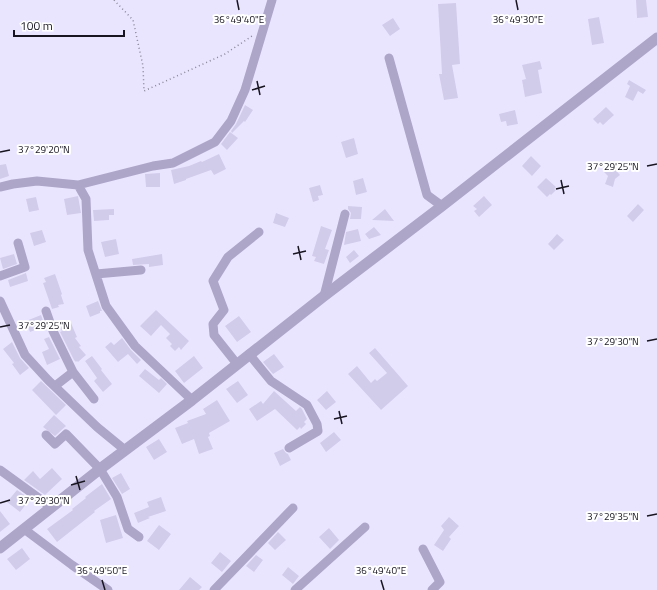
<svg xmlns="http://www.w3.org/2000/svg" width="657" height="590" font-family="'Titillium Web',sans-serif">
  <rect width="100%" height="100%" fill="#eae5ff"/>
  <!-- building -->
  <path fill="#d2cceb" d="M636,0H646L648,17L637,18Z
    M456,3L460,64L452,65L458,98L444,100L439,74H442L438,4Z
    M599,17L604,43L592,45L588,19Z
    M393,18L400,29L390,36L382,25Z
    M540,61L542,69L538,70L542,93L525,97L522,80L526,79L522,65Z
    M629,80L646,90L643,94L638,91L633,101L625,97L630,86L627,84Z
    M245,105L253,110L245,122L244,121L232,133L231,131L236,124Z
    M606,107L614,115L603,125L600,122L598,124L593,119Z
    M515,110L518,124L507,126L506,121L501,122L499,114Z
    M230,132L238,138L227,150L221,144Z
    M354,138L358,154L346,158L341,142Z
    M219,154L226,169L214,175L211,170L186,179V180L174,184L171,170L189,166L201,161L202,162Z
    M531,156L541,166L532,176L522,166Z
    M6,164L9,176L0,179V165Z
    M611,165L620,175L615,179L613,187L605,184L608,176L604,172Z
    M160,173V187H146L145,174Z
    M363,178L367,192L356,195L353,181Z
    M546,178L556,187L554,189L556,190L551,195L550,194L547,197L537,187Z
    M320,185L323,195L318,196L319,200L313,202L309,188Z
    M78,196L81,213L67,215L64,199Z
    M484,196L492,205L479,217L474,211L477,209L473,206Z
    M36,197L39,210L29,212L26,199Z
    M638,204L644,210L633,222L627,216Z
    M348,206L362,207L361,219H350L351,213L348,209Z
    M114,209V215H109V220L94,221L93,210Z
    M385,209L394,221L372,220Z
    M276,213L289,218L285,227L273,223Z
    M321,226L332,230L325,249L329,250L324,264L314,261L316,257L312,256Z
    M374,227L381,235L369,239L365,234Z
    M358,229L361,241L344,245L346,232Z
    M42,230L46,242L34,246L30,233Z
    M557,234L564,240L554,250L548,244Z
    M116,239L119,254L105,257L101,242Z
    M354,250L359,256L350,263L346,257Z
    M14,254L17,264L3,269L0,258Z
    M162,254L163,265L149,267V264L133,265L132,259Z
    M26,273L28,281L10,287L8,280Z
    M55,274L62,294L61,295L64,304L58,305L59,307L52,309L43,283L46,282L44,278Z
    M98,301L102,311H100V313L90,317L86,306Z
    M156,310L189,341L181,350L179,347L175,351L170,346L172,344L166,338L170,334L161,325L151,336L140,326Z
    M41,315L45,326L30,332L26,321Z
    M239,316L251,332L237,342L225,326Z
    M71,323L77,337L75,338L81,346L79,347L86,355L78,362L77,361L76,362L74,360L60,332L62,331L60,328Z
    M49,337L60,359L47,365L42,352L49,349L44,339Z
    M122,338L131,350L141,360L137,364L128,354L118,362L105,347L111,342L114,345Z
    M12,342L20,358L29,368L20,375L12,364L14,363L3,349Z
    M375,348L408,386L381,410L348,374L357,366L371,383L375,379L377,381L387,373L369,353Z
    M274,354L284,367L273,374L263,362Z
    M92,356L102,369L101,370L112,384L103,392L94,381L97,378L85,361Z
    M194,356L203,368L184,383L175,371Z
    M145,369L159,380L161,378L167,384L159,393L139,376Z
    M41,381L66,405L56,415L32,390Z
    M238,381L248,395L237,403L226,389Z
    M274,391L296,411L300,407L302,409L307,419L304,422L306,424L301,429L300,427L297,430L275,409L257,421L249,409L261,401L263,404Z
    M327,391L336,402L326,410L317,400Z
    M217,400L230,421L209,433L210,436L208,437L213,449L199,454L194,439L182,444L175,428L188,423L187,421L206,414L203,409Z
    M54,415L66,426L55,436L43,427Z
    M334,432L341,440L326,452L320,443Z
    M159,439L167,452L154,460L146,447Z
    M283,449L286,453L288,454L291,460L280,466L274,453Z
    M52,468L62,479L45,495L24,480L33,471L40,479Z
    M121,473L130,489L122,494L112,478Z
    M102,484L111,499L94,511L95,512L57,542L47,529L73,510L72,509L86,498L85,497Z
    M17,490L30,499L20,512L7,502Z
    M161,497L166,511L148,517L150,518L138,523L134,513L149,507L147,502Z
    M0,511L10,524L0,532Z
    M116,515L123,538L106,543L100,520Z
    M449,517L459,526L449,537L451,539L443,551L434,545L444,530L441,526Z
    M159,525L171,534L159,550L147,541Z
    M329,528L339,540L330,549L319,537Z
    M278,532L286,540L275,550L268,543Z
    M22,548L30,559L16,570L7,559Z
    M220,552L231,561L222,572L211,563Z
    M256,555L263,560L254,572L246,566Z
    M288,567L299,576L293,584L282,575Z
    M190,577L202,587L199,590H179Z"/>
  <g fill="none" stroke-linecap="round" stroke-linejoin="round">
    <!-- path -->
    <path stroke="#898598" stroke-width="1.5" stroke-dasharray="1 3" stroke-linecap="butt" d="M114,0L133,20L143,66L144,91L225,54L252,36"/>
    <!-- minor -->
    <path stroke="#aea6c8" stroke-width="9" d="M389,58L427,195L442,206
      M78,185L86,199L88,250L106,306L135,346L192,400
      M0,187L13,184L37,181L78,185L153,166L173,163L215,142L231,121L245,90L272,0
      M96,274L141,270
      M0,276L25,267L18,243
      M324,296L345,214
      M0,301L25,355L48,380L97,427L125,450
      M46,311L53,331L73,372L55,386
      M249,354L271,381L307,405L317,424L318,431L289,448
      M237,364L214,335L213,324L224,310L213,281L228,257L259,232
      M73,372L94,399
      M46,435L55,444L66,434L100,469L117,497L128,529L139,537
      M0,470L51,507
      M24,529L72,565L108,590
      M423,549L440,582L432,590
      M214,590L293,508
      M295,590L365,527"/>
    <!-- tertiary -->
    <path stroke="#aea6c8" stroke-width="11" d="M0,548L100,469L192,400L324,296L442,206L657,38"/>
  </g>
  <!-- ticks -->
  <path fill="none" stroke="#181520" stroke-width="1.5" d="M237,0L239,10M516,0L518,10M257,81L260,95M252,90L265,86M0,152L10,150M647,166L657,164M561,180L564,194M556,189L569,186M298,246L301,260M293,254L306,251M0,327L10,325M647,341L657,339M339,411L342,424M334,419L347,416M76,476L80,490M71,485L85,481M0,503L10,500M647,516L657,514M102,580L105,590M381,580L384,590"/>
  <g font-size="10" text-anchor="middle" fill="#181520" stroke="#fff" stroke-width="4" stroke-linejoin="round" paint-order="stroke">
    <text x="518" y="23">36°49'30"E</text>
    <text x="239" y="23">36°49'40"E</text>
    <text x="44" y="153">37°29'20"N</text>
    <text x="613" y="170">37°29'25"N</text>
    <text x="44" y="329">37°29'25"N</text>
    <text x="613" y="345">37°29'30"N</text>
    <text x="44" y="504">37°29'30"N</text>
    <text x="613" y="520">37°29'35"N</text>
    <text x="102" y="574">36°49'50"E</text>
    <text x="381" y="574">36°49'40"E</text>
  </g>
  <!-- scale -->
  <path d="M14 30v6h110v-6" fill="none" stroke="#181520" stroke-width="2"/>
  <text x="20" y="30" font-size="12" fill="#181520" stroke="#ffffff" stroke-width="3" paint-order="stroke">100 m</text>
</svg>
